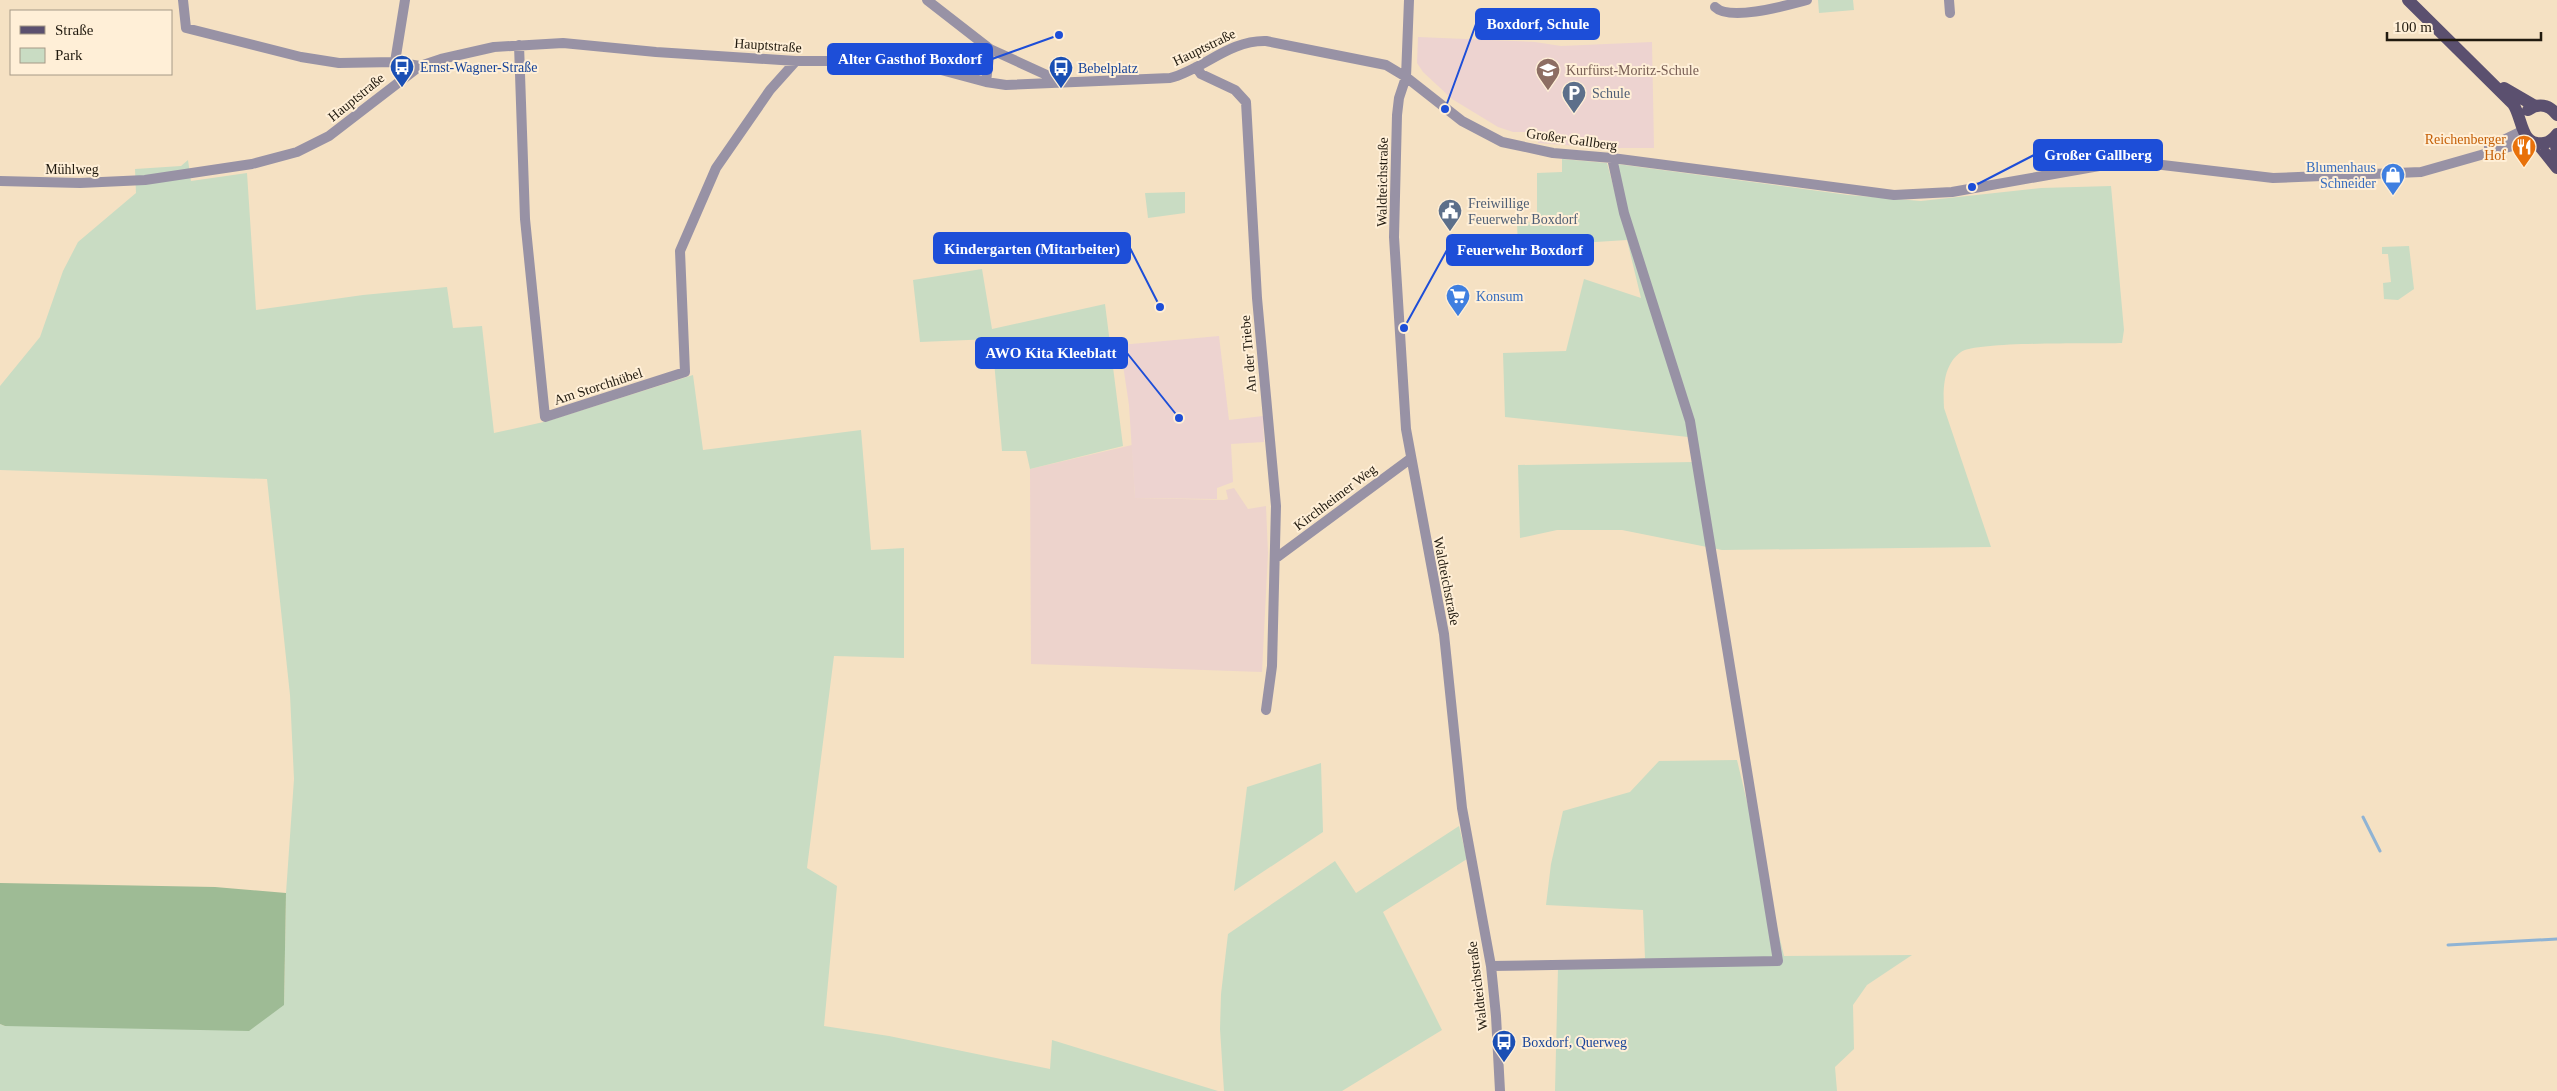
<svg xmlns="http://www.w3.org/2000/svg" width="2557" height="1091" font-family="Georgia,serif">
  <rect width="100%" height="100%" fill="#f5e1c3"/>
  <!-- industrial -->
  <path fill="#edd3cc" d="M1132,445L1135,498L1224,500L1228,499L1226,490L1234,488L1248,509L1266,506L1268,553L1262,672L1031,664L1030,469Z"/>
  <!-- education -->
  <path fill="#edd3d0" d="M1418,37L1535,42L1561,46L1652,42L1654,148H1602L1538,143V132H1513L1498,127L1452,99L1423,72L1417,63Z
    M1219,336L1229,420L1263,416L1264,442L1231,444L1233,482L1217,488V499L1135,498L1129,405L1120,345Z"/>
  <!-- green -->
  <path fill="#c9dcc3" d="M1818,0H1853L1854,10L1819,13Z
    M1562,159L1607,163L1626,233L1617,164L1848,195L1921,201L2041,188L2111,186L2124,330L2122,343C2096,344 1977,341 1961,352C1943,365 1943,389 1944,408L1991,547L1722,550L1622,530H1557L1520,538L1518,465L1693,462L1688,437L1505,417L1503,353L1566,351L1584,279L1641,298L1627,240L1518,247L1517,223L1537,222V173L1562,172Z
    M188,160L191,181L247,173L256,310L363,295L447,287L453,328L482,326L494,433L548,421L693,375L703,450L861,430L871,550L904,548V658L834,656L807,868L837,886L824,1026L889,1036L1050,1069L1052,1040L1218,1091H0V1024L5,1026L284,1005L286,893L294,779L290,695L267,479L0,470V386L40,337L63,271L78,242L136,193L135,169L181,166Z
    M1185,192V213L1148,218L1145,193Z
    M2409,246L2414,289L2398,300L2384,299L2383,283L2391,282L2388,254H2382V247Z
    M982,269L992,329L1105,304L1123,446L1030,469L1026,451H1002L992,339L920,342L913,280Z
    M1737,760L1784,956L1912,955L1867,985L1853,1005L1854,1049L1835,1067L1837,1091H1555L1558,968L1645,958L1643,910L1546,905L1551,864L1563,811L1630,792L1659,761Z
    M1321,763L1323,832L1234,891L1247,787Z
    M1459,826L1467,859L1383,912L1442,1030L1342,1091H1224L1220,1029L1221,994L1228,934L1335,861L1356,893Z"/>
  <!-- forest -->
  <path fill="#9ebb95" d="M0,883L215,887L286,893L284,1005L249,1031L5,1026L0,1024Z"/>
  <g fill="none" stroke-linecap="round" stroke-linejoin="round">
    <!-- stream -->
    <path stroke="#8fb3d4" stroke-width="3" d="M2363,817L2380,851
      M2448,945L2557,939"/>
    <!-- minor -->
    <path stroke="#9892a5" stroke-width="10" d="M183,0L186,28L301,57L339,63L395,62L420,66
      M927,0L990,49
      M1409,0L1406,77L1399,98L1397,115L1394,237L1406,429L1444,634L1462,808L1491,966L1496,1016L1500,1091
      M1949,0L1950,13
      M1715,7C1730,22 1788,5 1807,0
      M519,45L525,219L545,417L685,372L680,251L716,168L770,90L796,61
      M395,62L405,0
      M1196,67L1201,74L1235,90L1246,102L1257,298L1276,506L1272,666L1266,710
      M986,82L990,49L1062,82
      M2489,147L2522,131
      M0,181L80,183L145,180L252,164L297,152L329,136L420,66L441,59L494,47L563,43L656,52L796,61H898L915,63L986,82L1006,85L1170,78C1204,69 1229,40 1266,41L1386,65L1406,77L1462,121L1502,142L1553,153L1612,158L1894,195L1952,192L2116,163L2154,164L2273,178L2421,172L2530,141
      M1276,558L1410,459
      M1491,966L1778,961L1690,421L1624,213L1612,158"/>
    <!-- major -->
    <path stroke="#5b506f" stroke-width="12" d="M2408,0L2513,104C2523,118 2520,147 2544,143C2550,142 2554,138 2557,134
      M2504,88L2535,106
      M2528,110C2538,103 2549,104 2557,115
      M2555,137L2557,154
      M2537,143L2557,168"/>
  </g>
  <!-- icons -->
  <defs>
    <symbol id="bus-pin" viewBox="-11 -11 22 30"><path d="M0 17L-7.5 6A9.5 9.5 0 1 1 7.5 6Z" fill="#1a4fb4" stroke="#ffefd7"/><path d="M-5-6H5V4H4V6H2V4H-2V6H-4V4H-5ZM-3.5-4V0h7V-4ZM-3.5 1.2v1.5H-2V1.2ZM2 1.2v1.5H3.5V1.2Z" fill="#fff"/></symbol>
    <symbol id="school-pin" viewBox="-11 -11 22 30"><path d="M0 17L-7.5 6A9.5 9.5 0 1 1 7.5 6Z" fill="#8d6e63" stroke="#ffefd7"/><path d="M0-5L7-2L0 1L-7-2ZM-4 1L0 2.5L4 1V4Q0 6-4 4Z" fill="#fff"/></symbol>
    <symbol id="parking-pin" viewBox="-11 -11 22 30"><path d="M0 17L-7.5 6A9.5 9.5 0 1 1 7.5 6Z" fill="#5c6f8a" stroke="#ffefd7"/><path d="M-3.5-5.5H1a3.5 3.5 0 0 1 0 7H-1V5.5H-3.5ZM-1-3.4V-.6H.8a1.4 1.4 0 0 0 0-2.8Z" fill="#fff"/></symbol>
    <symbol id="restaurant-pin" viewBox="-11 -11 22 30"><path d="M0 17L-7.5 6A9.5 9.5 0 1 1 7.5 6Z" fill="#e8710a" stroke="#ffefd7"/><path d="M-5-6h1v4h1v-4h1v4h1v-4h1v5L-1.5 .5V6h-2V.5L-5-1ZM5-6V6H3V1.5H1.5Q1.5-4 5-6Z" fill="#fff"/></symbol>
    <symbol id="shop-pin" viewBox="-11 -11 22 30"><path d="M0 17L-7.5 6A9.5 9.5 0 1 1 7.5 6Z" fill="#3f7fe0" stroke="#ffefd7"/><path d="M-5-2.5h2.3a2.7 3.5 0 0 1 5.4 0H5L5.5 6h-11ZM-1.5-2.5h3a1.5 2.3 0 0 0-3 0Z" fill="#fff"/></symbol>
    <symbol id="civic-pin" viewBox="-11 -11 22 30"><path d="M0 17L-7.5 6A9.5 9.5 0 1 1 7.5 6Z" fill="#5c6f8a" stroke="#ffefd7"/><path d="M-.6-6.5H3V-4.5H.6V-3L4-1V1h2V6H-6V1h2V-1L-.6-3ZM-1.2 2.5V6h2.4V2.5Z" fill="#fff"/></symbol>
    <symbol id="supermarket-pin" viewBox="-11 -11 22 30"><path d="M0 17L-7.5 6A9.5 9.5 0 1 1 7.5 6Z" fill="#3f7fe0" stroke="#ffefd7"/><path d="M-6-5.5h2.5l.6 2H6L4.5 2H-2.5L-4.4-4H-6ZM-1.5 3.2a1.3 1.3 0 1 0 .1 0ZM3 3.2a1.3 1.3 0 1 0 .1 0Z" fill="#fff"/></symbol>
  </defs>
  <g fill-rule="evenodd">
    <use href="#bus-pin" x="388" y="53" width="28" height="38"/>
    <use href="#bus-pin" x="1047" y="54" width="28" height="38"/>
    <use href="#school-pin" x="1534" y="56" width="28" height="38"/>
    <use href="#parking-pin" x="1560" y="79" width="28" height="38"/>
    <use href="#restaurant-pin" x="2510" y="133" width="28" height="38"/>
    <use href="#shop-pin" x="2379" y="161" width="28" height="38"/>
    <use href="#civic-pin" x="1436" y="197" width="28" height="38"/>
    <use href="#supermarket-pin" x="1444" y="282" width="28" height="38"/>
    <use href="#bus-pin" x="1490" y="1028" width="28" height="38"/>
  </g>
  <g text-anchor="middle" stroke-width="4" stroke-linejoin="round" paint-order="stroke">
    <!-- street labels -->
    <g font-size="14" fill="#211a0f" stroke="#ffefd7">
      <text transform="translate(768 45) rotate(4)" y="5">Hauptstraße</text>
      <text transform="translate(1204 47) rotate(-26)" y="5">Hauptstraße</text>
      <text transform="translate(356 97) rotate(-39)" y="5">Hauptstraße</text>
      <text transform="translate(1572 139) rotate(8)" y="5">Großer Gallberg</text>
      <text x="72" y="174">Mühlweg</text>
      <text transform="translate(1382 182) rotate(-89)" y="5">Waldteichstraße</text>
      <text transform="translate(1248 354) rotate(-95)" y="5">An der Triebe</text>
      <text transform="translate(598 386) rotate(-18)" y="5">Am Storchhübel</text>
      <text transform="translate(1335 497) rotate(-37)" y="5">Kirchheimer Weg</text>
      <text transform="translate(1447 581) rotate(79)" y="5">Waldteichstraße</text>
      <text transform="translate(1477 986) rotate(-97)" y="5">Waldteichstraße</text>
    </g>
    <!-- transit labels -->
    <g font-size="14" fill="#164399" stroke="#ffefd7" text-anchor="start">
      <text x="420" y="72">Ernst-Wagner-Straße</text>
      <text x="1078" y="73">Bebelplatz</text>
      <text x="1522" y="1047">Boxdorf, Querweg</text>
    </g>
    <!-- education labels -->
    <g font-size="14" fill="#785e54" stroke="#ffefd7" text-anchor="start">
      <text x="1566" y="75">Kurfürst-Moritz-Schule</text>
    </g>
    <!-- service labels -->
    <g font-size="14" fill="#4e5e75" stroke="#ffefd7" text-anchor="start">
      <text x="1592" y="98">Schule</text>
      <text x="1468" y="208">Freiwillige<tspan x="1468" dy="16">Feuerwehr Boxdorf</tspan></text>
    </g>
    <!-- food labels -->
    <g font-size="14" fill="#c56008" stroke="#ffefd7" text-anchor="end">
      <text x="2506" y="144">Reichenberger<tspan x="2506" dy="16">Hof</tspan></text>
    </g>
    <!-- shop labels -->
    <g font-size="14" fill="#366cbe" stroke="#ffefd7" text-anchor="end">
      <text x="2376" y="172">Blumenhaus<tspan x="2376" dy="16">Schneider</tspan></text>
      <text x="1476" y="301" text-anchor="start">Konsum</text>
    </g>
  </g>
  <!-- callouts -->
  <path fill="none" stroke="#1d4ed8" stroke-width="2" d="M1445 109L1476 24M1059 35L992 59M1972 187L2034 155M1160 307L1130 248M1404 328L1447 250M1179 418L1127 353"/>
  <g fill="#1d4ed8" stroke="#ffefd7" stroke-width="2">
    <circle cx="1445" cy="109" r="5"/>
    <circle cx="1059" cy="35" r="5"/>
    <circle cx="1972" cy="187" r="5"/>
    <circle cx="1160" cy="307" r="5"/>
    <circle cx="1404" cy="328" r="5"/>
    <circle cx="1179" cy="418" r="5"/>
  </g>
  <g fill="#1d4ed8" stroke="#1d4ed8" stroke-width="2">
    <rect x="1476" y="9" width="123" height="30" rx="5"/>
    <rect x="828" y="44" width="164" height="30" rx="5"/>
    <rect x="2034" y="140" width="128" height="30" rx="5"/>
    <rect x="934" y="233" width="196" height="30" rx="5"/>
    <rect x="1447" y="235" width="146" height="30" rx="5"/>
    <rect x="976" y="338" width="151" height="30" rx="5"/>
  </g>
  <g font-size="15" text-anchor="middle" font-weight="bold" fill="#fff">
    <text x="1538" y="29">Boxdorf, Schule</text>
    <text x="910" y="64">Alter Gasthof Boxdorf</text>
    <text x="2098" y="160">Großer Gallberg</text>
    <text x="1032" y="254">Kindergarten (Mitarbeiter)</text>
    <text x="1520" y="255">Feuerwehr Boxdorf</text>
    <text x="1051" y="358">AWO Kita Kleeblatt</text>
  </g>
  <!-- legend -->
  <rect x="10" y="10" width="162" height="65" fill="#ffefd7" stroke="#a69a87"/>
  <rect x="20" y="26" width="25" height="8" fill="#5b506f" stroke="#a69a87"/>
  <text x="55" y="35" font-size="15" fill="#211a0f">Straße</text>
  <rect x="20" y="48" width="25" height="15" fill="#c9dcc3" stroke="#a69a87"/>
  <text x="55" y="60" font-size="15" fill="#211a0f">Park</text>
  <!-- scale -->
  <path d="M2387 32v8h154v-8" fill="none" stroke="#211a0f" stroke-width="2.5"/>
  <text x="2394" y="32" font-size="15" fill="#211a0f" stroke="#ffefd7" stroke-width="4" paint-order="stroke">100 m</text>
</svg>
